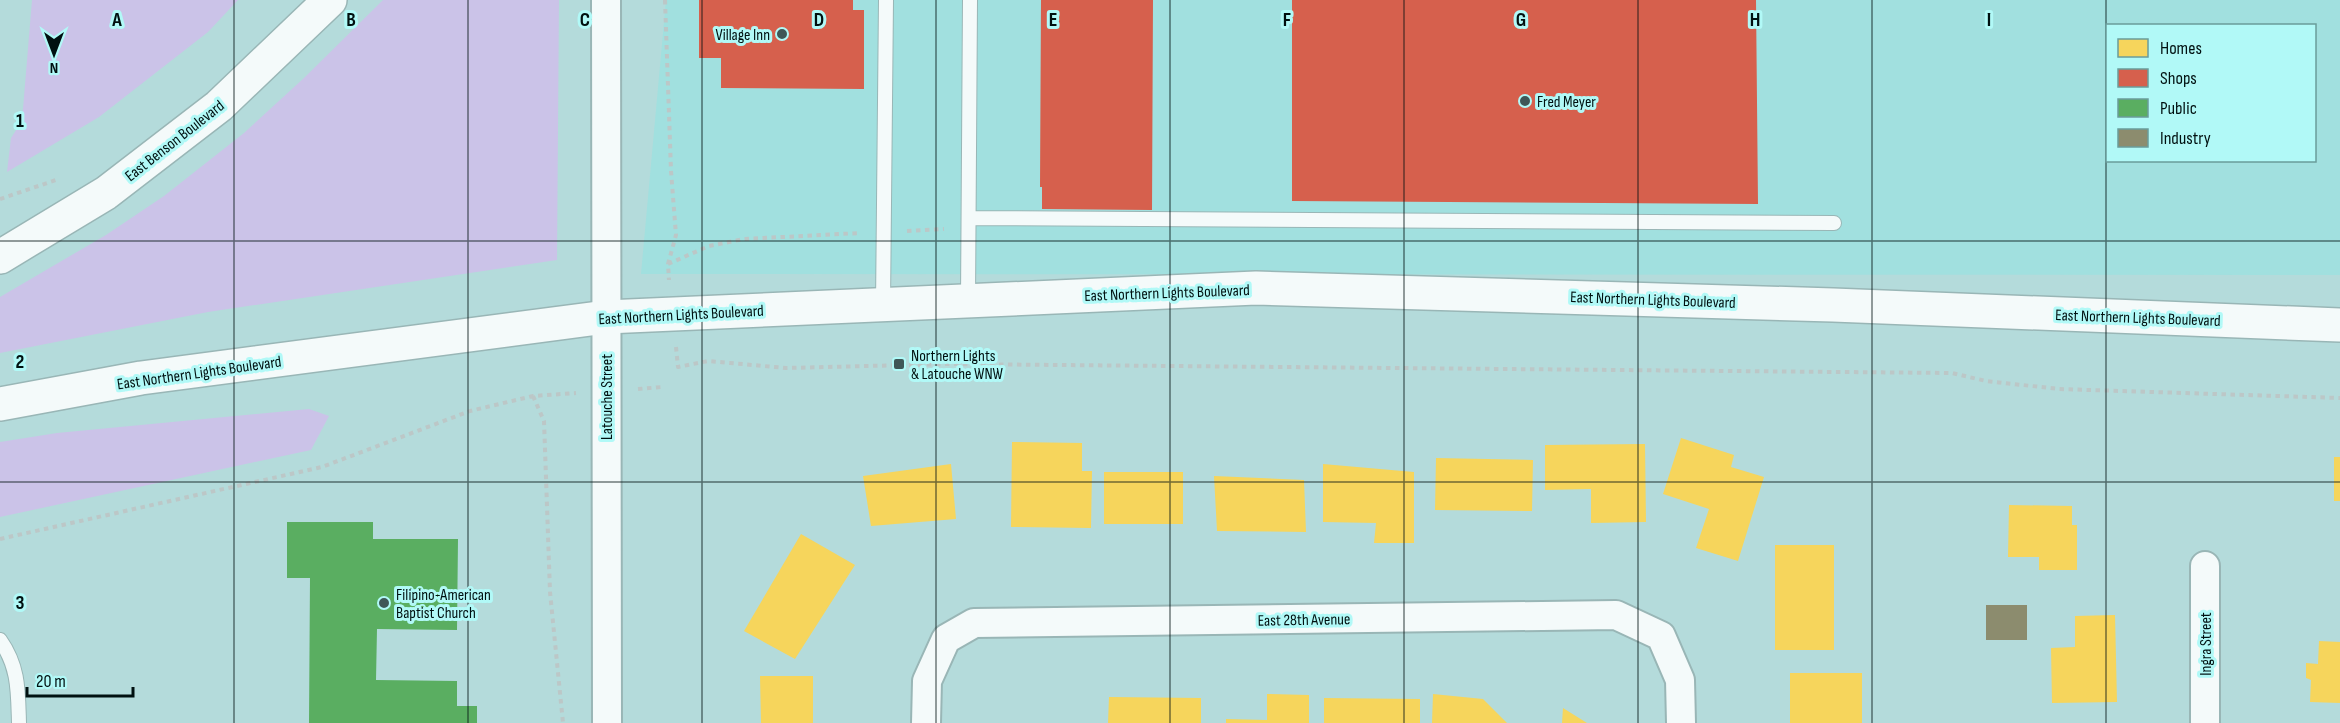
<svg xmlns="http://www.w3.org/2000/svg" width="2340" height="723" font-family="'Sofia Sans Condensed',sans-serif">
  <rect width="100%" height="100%" fill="#b4dbdb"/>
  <!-- built -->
  <path fill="#a1e0df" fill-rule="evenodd" d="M666,0H2340V275L641,274ZM2108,26H2314V160H2108Z"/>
  <!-- green -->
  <path fill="#cbc3e8" d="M32,0H238L208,32L99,117L7,172L11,138L22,121Z
    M383,0H559L557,260L208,312L0,353V297L106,235L164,196L244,133L304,78Z
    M309,409L329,416L311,450L0,517V442L57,433Z"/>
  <!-- homes -->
  <path fill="#f6d55c" d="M1681,438L1734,455L1731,467L1764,477L1738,561L1696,548L1709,509L1663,494Z
    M1012,442L1082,443V471H1092L1091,528L1011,527Z
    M1645,444L1646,522L1591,523V489L1545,490V445Z
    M2334,457H2340V501H2334Z
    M1436,458L1533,460L1532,511L1435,510Z
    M951,464L956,519L871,526L863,476Z
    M1323,464L1414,472V543H1374L1376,523L1323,522Z
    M1104,472H1183V524H1104Z
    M1214,476L1304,480L1306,532L1217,531Z
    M2009,505L2072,506V525H2077V570H2039V557H2008Z
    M801,534L855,565L795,659L744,631Z
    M1775,545H1834V650H1775Z
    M2115,615L2117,702L2052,703L2051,648L2075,647V616Z
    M2319,641L2340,642V703L2310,702L2311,680L2306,678V663L2318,664Z
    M1790,673H1862V723H1790Z
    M760,676H813V723H761Z
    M1267,694L1309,695V723H1226V719L1267,720Z
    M1433,694L1483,699L1507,723H1432Z
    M1109,697L1201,698V723H1108Z
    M1324,698L1420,699V723H1324Z
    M1563,708L1587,723H1562Z"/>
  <!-- shops -->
  <path fill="#d6604d" d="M699,0H853V10H864V89L721,88V58H699Z
    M1041,0H1153L1152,210L1042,209V187H1040Z
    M1292,0H1756L1758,204L1292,201Z"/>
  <!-- public -->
  <path fill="#5aae61" d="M287,522H373V539H458L457,630L377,629L376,680L457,681V706H477V723H309L310,578H287Z"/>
  <!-- industry -->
  <path fill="#8c8c6e" d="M1986,605H2027V640H1986Z"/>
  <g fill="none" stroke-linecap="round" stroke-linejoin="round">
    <defs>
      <path id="lane" d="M969,218L1834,223
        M968,300L970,0
        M883,305L886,0
        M0,640C19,667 18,691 19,723"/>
      <path id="street" d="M606,0L607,723
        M926,723L927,681L946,639L974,623L1616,615L1661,636L1680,680L1681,723
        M2205,723V566"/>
      <path id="primary" d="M0,257L106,193L219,106L330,0
        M0,404L141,378L606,317L1256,288L1833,305L2340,325"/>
    </defs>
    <!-- lane casing -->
    <use href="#lane" stroke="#99b6b6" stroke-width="16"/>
    <!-- street casing -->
    <use href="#street" stroke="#99b6b6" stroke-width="32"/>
    <!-- primary casing -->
    <use href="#primary" stroke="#99b6b6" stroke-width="36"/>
    <!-- path -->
    <path stroke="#bcc7c7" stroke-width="4" stroke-dasharray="4.5 4.5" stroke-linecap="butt" d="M665,0L671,171L676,235L668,264L669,280
      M0,199L56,180
      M907,231L944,229
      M668,264L709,246L744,239L860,233
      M676,347L678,367L708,361L786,368L949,364L1952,373L1986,381L2059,389L2340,398
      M638,389L662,387
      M533,396L544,421L550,592L563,723
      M0,539L322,467L470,411L533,396L576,393"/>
    <!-- lane -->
    <use href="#lane" stroke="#f4fafa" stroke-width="14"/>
    <!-- street -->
    <use href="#street" stroke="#f4fafa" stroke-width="28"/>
    <!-- primary -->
    <use href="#primary" stroke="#f4fafa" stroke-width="33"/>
  </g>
  <!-- grid -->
  <path fill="none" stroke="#001010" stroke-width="1.5" stroke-opacity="0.55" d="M234,0V723M468,0V723M702,0V723M936,0V723M1170,0V723M1404,0V723M1638,0V723M1872,0V723M2106,0V723M0,241H2340M0,482H2340"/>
  <!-- markers -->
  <g fill="#3f5757" stroke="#b1f9f7" stroke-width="2">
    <circle cx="782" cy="34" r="6"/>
    <circle cx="1525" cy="101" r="6"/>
    <rect x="893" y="358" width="12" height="12" rx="3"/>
    <circle cx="384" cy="603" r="6"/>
  </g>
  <g text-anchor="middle" stroke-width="6" stroke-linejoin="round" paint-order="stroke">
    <!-- poi labels -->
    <g font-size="16" fill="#001010" stroke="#b1f9f7" text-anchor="start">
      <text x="770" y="40" text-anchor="end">Village Inn</text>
      <text x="1537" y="107">Fred Meyer</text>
      <text x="911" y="361">Northern Lights<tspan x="911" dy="18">&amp; Latouche WNW</tspan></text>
      <text x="396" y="600">Filipino-American<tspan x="396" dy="18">Baptist Church</tspan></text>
    </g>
    <!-- street labels -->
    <g font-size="16" fill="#001010" stroke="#b1f9f7">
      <text transform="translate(174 140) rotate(-38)" y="6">East Benson Boulevard</text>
      <text transform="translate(1167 292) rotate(-2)" y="6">East Northern Lights Boulevard</text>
      <text transform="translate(1653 299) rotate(2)" y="6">East Northern Lights Boulevard</text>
      <text transform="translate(681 314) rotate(-3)" y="6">East Northern Lights Boulevard</text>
      <text transform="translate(2138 317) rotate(2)" y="6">East Northern Lights Boulevard</text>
      <text transform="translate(199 372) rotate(-8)" y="6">East Northern Lights Boulevard</text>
      <text transform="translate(606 397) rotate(-90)" y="6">Latouche Street</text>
      <text transform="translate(1304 619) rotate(-1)" y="6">East 28th Avenue</text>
      <text transform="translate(2205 644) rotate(-90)" y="6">Ingra Street</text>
    </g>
  </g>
  <g font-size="20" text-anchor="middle" font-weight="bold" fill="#001010" stroke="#b1f9f7" stroke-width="6" stroke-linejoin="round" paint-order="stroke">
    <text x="117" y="26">A</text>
    <text x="351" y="26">B</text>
    <text x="585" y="26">C</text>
    <text x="819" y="26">D</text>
    <text x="1053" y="26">E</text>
    <text x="1287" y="26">F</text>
    <text x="1521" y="26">G</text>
    <text x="1755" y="26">H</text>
    <text x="1989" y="26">I</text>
    <text x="20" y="127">1</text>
    <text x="20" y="368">2</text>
    <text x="20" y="609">3</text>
  </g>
  <!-- legend -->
  <rect x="2106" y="24" width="210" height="138" fill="#b1f9f7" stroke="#6a9c9b" stroke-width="1.5"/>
  <rect x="2118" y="39" width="30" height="18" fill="#f6d55c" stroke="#6a9c9b" stroke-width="1.5"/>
  <text x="2160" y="54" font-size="18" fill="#001010">Homes</text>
  <rect x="2118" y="69" width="30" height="18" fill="#d6604d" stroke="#6a9c9b" stroke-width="1.5"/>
  <text x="2160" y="84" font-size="18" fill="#001010">Shops</text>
  <rect x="2118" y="99" width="30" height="18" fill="#5aae61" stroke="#6a9c9b" stroke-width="1.5"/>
  <text x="2160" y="114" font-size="18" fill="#001010">Public</text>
  <rect x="2118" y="129" width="30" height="18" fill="#8c8c6e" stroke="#6a9c9b" stroke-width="1.5"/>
  <text x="2160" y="144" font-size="18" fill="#001010">Industry</text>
  <!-- north arrow -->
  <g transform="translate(54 54) rotate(180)" stroke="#b1f9f7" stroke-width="4.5" paint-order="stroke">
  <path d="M0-4.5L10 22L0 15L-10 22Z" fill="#001010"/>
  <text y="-9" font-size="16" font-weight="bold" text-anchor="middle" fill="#001010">N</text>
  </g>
  <!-- scale -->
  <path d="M27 687v9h106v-9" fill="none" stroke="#001010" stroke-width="3"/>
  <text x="36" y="687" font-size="18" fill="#001010" stroke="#b1f9f7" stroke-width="4.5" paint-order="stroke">20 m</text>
</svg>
